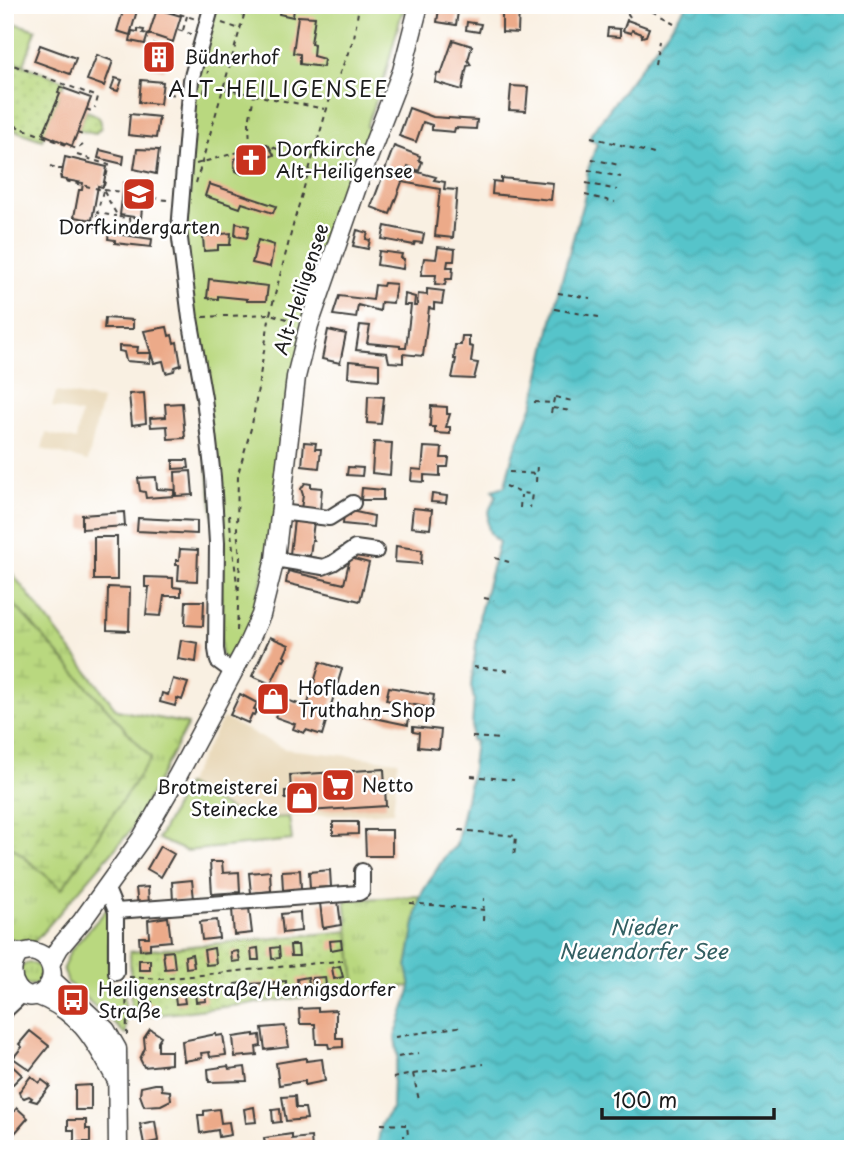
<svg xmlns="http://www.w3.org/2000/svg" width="858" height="1154" font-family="'Playpen Sans',sans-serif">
  <defs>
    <pattern id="grass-tufts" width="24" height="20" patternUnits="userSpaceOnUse" patternTransform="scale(1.75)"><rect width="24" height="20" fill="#b9d87f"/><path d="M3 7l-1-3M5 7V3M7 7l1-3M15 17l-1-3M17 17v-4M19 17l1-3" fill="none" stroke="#9eb96d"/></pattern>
    <pattern id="wetland-marsh" width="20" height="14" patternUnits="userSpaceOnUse" patternTransform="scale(1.75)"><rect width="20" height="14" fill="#b9d87f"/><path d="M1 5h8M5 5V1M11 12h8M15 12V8" fill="none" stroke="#9eb96d"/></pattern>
    <pattern id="garden-dots" width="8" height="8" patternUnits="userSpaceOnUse" patternTransform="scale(1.75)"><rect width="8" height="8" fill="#b9d87f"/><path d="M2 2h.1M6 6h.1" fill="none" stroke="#9eb96d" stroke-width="1.8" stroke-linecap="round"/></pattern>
    <pattern id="water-waves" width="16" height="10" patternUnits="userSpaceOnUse" patternTransform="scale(1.75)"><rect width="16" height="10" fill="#56c4ca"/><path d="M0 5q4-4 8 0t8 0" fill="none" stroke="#4aa8ad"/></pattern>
  </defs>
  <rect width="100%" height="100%" fill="#fff"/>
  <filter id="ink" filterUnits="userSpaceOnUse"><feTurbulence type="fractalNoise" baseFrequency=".0143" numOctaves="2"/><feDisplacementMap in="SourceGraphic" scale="14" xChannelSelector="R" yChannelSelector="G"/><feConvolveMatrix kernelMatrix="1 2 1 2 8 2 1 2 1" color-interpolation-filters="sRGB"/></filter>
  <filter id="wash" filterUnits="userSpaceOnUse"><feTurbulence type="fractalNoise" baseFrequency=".00686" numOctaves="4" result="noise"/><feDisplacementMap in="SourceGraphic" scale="28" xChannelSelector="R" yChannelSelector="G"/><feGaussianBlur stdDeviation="1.57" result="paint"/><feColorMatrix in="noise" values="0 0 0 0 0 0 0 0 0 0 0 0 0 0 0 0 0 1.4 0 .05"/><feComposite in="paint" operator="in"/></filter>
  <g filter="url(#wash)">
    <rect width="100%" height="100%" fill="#f9f0e2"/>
    <!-- built -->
    <path fill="#e9d9ba" d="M56,392L102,400L88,461L42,449L46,433L76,440L81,414L52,407Z
      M223,718L285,749L398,761L393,812L247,819L186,785Z"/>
    <!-- grass -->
    <path fill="url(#grass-tufts)" stroke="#6a7a4e" stroke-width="2" d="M5,20L36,30L24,65L5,58Z
      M5,564L117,710L188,724L132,829L30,947L5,936Z
      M420,896L407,967L411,986L356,991L345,900Z
      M19 974a11 11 0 1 1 22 0a11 11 0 1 1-22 0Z"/>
    <!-- wetland -->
    <path fill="url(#wetland-marsh)" stroke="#6a7a4e" stroke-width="2" d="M5,594L151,758L62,889L5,841Z"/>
    <!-- park -->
    <path fill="#b9d87f" stroke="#6a7a4e" stroke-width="2" d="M216,5H413L412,13L402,12L384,79L366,127L373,133L322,267L269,551L252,620L232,658H224L221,655L220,574L183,263L189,114Z
      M186,785L247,819L289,817L292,840L186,851L158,839Z
      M109,907V984H124L126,1034H124L114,1023L68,983L63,968L70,951Z"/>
    <!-- garden -->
    <path fill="url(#garden-dots)" stroke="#6a7a4e" stroke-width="2" d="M5,58L65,81L42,140L5,127Z
      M86,111C95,114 102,116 101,127L95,134L78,130Z
      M349,931L356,991L131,1018L130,952Z"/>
    <!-- water -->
    <path fill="url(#water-waves)" stroke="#397073" stroke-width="2" d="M687,5H853V1149H377L381,1124L392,1108L393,1078L398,1057L395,1037L411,987L407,967L420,896L445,856L456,846L471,776L475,741L471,740L474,699L471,686L480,612L499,542C482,532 487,511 496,496L493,490L505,486L512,457L534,402L558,293L585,195L588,170L597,143L590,139L591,134Z"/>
    <g id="blocks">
      <!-- building -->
      <path fill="#ecaa89" d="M125,5L138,7L130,35L117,31Z
        M280,5L294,8L293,17L279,14Z
        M502,5H519L518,33L502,32Z
        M157,9L181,16L173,42L149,34Z
        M439,9L458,12L456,25L437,22Z
        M298,16L315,17L311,43L314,44L313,56L324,59L323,67L300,64V54L293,53Z
        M627,20L649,28L646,36L642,37V34L632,30L631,33L623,31Z
        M467,22L481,24L479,32L466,30Z
        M608,28L620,29V37L607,36Z
        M138,29L144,30L143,33L148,34L145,44L130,41L132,31L138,32Z
        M453,40L472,46L468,60L471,65L467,66L462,90L435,82L437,73L441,74Z
        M154,44L170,49L164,70L148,66Z
        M40,45L76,58L70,74L34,61Z
        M97,55L113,61L104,86L87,80Z
        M115,78L122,80L118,91L111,89Z
        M141,80L163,82L160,104L139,102Z
        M511,86L528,87L526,111L509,110Z
        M60,87L91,98L72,146L43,134L60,94L58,93Z
        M409,108L433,117L477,120L476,129L455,128L454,132L432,130V125L423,122L416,142L399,136Z
        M130,114L159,117L156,138L128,135Z
        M269,146L274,155L266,158L268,161L242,174L236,171L234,165L235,159L261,147L262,149Z
        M394,146L420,156L419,160L422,162L419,171L408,166L407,169L436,177L434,180L445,182L444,189L457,190L453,238L435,236L440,189L402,182L390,214L371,207Z
        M137,149L159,150L156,174L134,169Z
        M100,150L124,156L123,164L98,158Z
        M65,157L107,167L103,187L98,186L92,220L74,217L79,190H82L83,183L61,179Z
        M501,178L553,183L551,200L492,194L493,181L501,182Z
        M124,183L144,186L141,218L120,215Z
        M209,184L276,206L273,213L242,203L240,208L205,196Z
        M236,223L249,226L247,238L235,236Z
        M385,226L424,234L422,243L415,242L414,245L382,239Z
        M357,230L368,233L366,239L370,240L368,249L353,246Z
        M109,233L152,239L151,247L115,243V240L108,239Z
        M231,233L230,245H218V250L204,251L203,236Z
        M258,240L274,245L270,267L252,263Z
        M438,247L455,249L454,261H448L447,267H453L452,279H446L445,285L435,284L436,275H421L424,258L436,259Z
        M379,251L402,254L401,258L404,259L403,269L377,265Z
        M209,279L268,286L266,301H247V299L218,296V299L207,298Z
        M384,283L396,284L393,303L381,302L380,311L358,305L356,318L333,315L339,296L373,300L375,285L383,286Z
        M427,289L444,291L442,304L434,303V309L429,308L423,356L403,354V363L389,362L387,353L356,350L360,325L370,326L367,343L400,346V348H406L411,305H404L405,294L415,297L414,306H417L418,294L427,295Z
        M105,318L133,320V329H104Z
        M167,327L169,336L172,335L174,343L177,342L181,365L175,367L174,371L166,373L163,361L154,363L144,331Z
        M328,330L346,334L340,363L322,359Z
        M462,336H469V346L473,347L471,362L478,363L474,379L452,378L456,359H454L455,345H461Z
        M119,346L138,347L137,353H151L150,363L126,361L124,352L119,351Z
        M349,361L379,364V380L348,377Z
        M144,393L146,423L132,425L129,394Z
        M368,396L384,397L381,424L367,423Z
        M182,403L185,438L168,439L167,426L151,427L150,418L166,417L165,404Z
        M431,406L447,407V414H450L446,427H450V434L435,433V427H430Z
        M304,442L316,443L315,449H321L319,468L302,466Z
        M374,442L392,443L390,475L372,473Z
        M424,447L442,448L441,458H449L448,467H440V476L424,475V482L411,481L412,469L422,470Z
        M173,460H188L189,468L173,469Z
        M348,467L363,468L362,476L347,475Z
        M191,471L193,495L176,496L175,472Z
        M156,477L157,489L174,490V496L146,498L145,492L140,491L138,478Z
        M305,483L311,484V487L322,488L320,511L301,509L303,495L301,489Z
        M362,488L383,490V500H361Z
        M432,494L447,496L446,503L431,502Z
        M413,508L432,510L430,529L411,527Z
        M351,511L374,516L373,527L343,524L344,514L350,515Z
        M124,512L125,526L82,529V515Z
        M138,518L197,521V534L137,531Z
        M294,520L314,522L312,537L314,540H312L310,556L290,554Z
        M94,537H117V580H94Z
        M396,546L422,550L421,564L395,562Z
        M180,549L198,550L197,581L178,580L179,565H176V560H179Z
        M350,558L369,563L360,601L286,583L288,571L344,584Z
        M145,577L173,578V587L181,588V596H164L161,616L146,615L149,587H145Z
        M108,587L130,588L129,631L107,630Z
        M186,601H204L203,626L185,625Z
        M270,637L289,645L284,656L286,658L284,661L282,660L271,684L252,676Z
        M181,640L198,643L196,662L178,659Z
        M320,662L342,669L322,735L306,730L304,733L293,729L295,724L275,717L278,709L268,705L272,695L307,707Z
        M173,679L188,683L182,700L177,698L175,706L160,702L162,693L168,695Z
        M389,687L434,695L432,708L386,700Z
        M240,694L257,703L254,709L257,710L254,715L252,714L248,723L230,715Z
        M369,707L409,717L408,725L360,715L361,709L368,711Z
        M413,727L441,730L439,749L418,747L419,733L413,732Z
        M384,769L386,806L292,812L291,799H285V791H291L290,775Z
        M333,822H358V834L333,835Z
        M365,830H392V856H366Z
        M160,846L174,854L161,877L147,869Z
        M210,862H222L223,873L239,872L240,892L212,894Z
        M300,870L301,888L283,890L282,871Z
        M330,870L331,887L310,888L309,872Z
        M270,871L271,891L251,893L249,873Z
        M192,880L194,899L173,901L172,882Z
        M148,887L149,905L138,906L136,888Z
        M338,901L341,925L323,928L320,903Z
        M249,908L252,933L234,935L232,909Z
        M300,912L301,931L283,933L281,914Z
        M168,917L171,941L150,943V949L140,950L139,937H149L148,920Z
        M217,920L219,938L202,940L200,922Z
        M341,940L342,948L331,950L330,941Z
        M290,945H298L299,956H291Z
        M279,947L280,958L272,959L271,948Z
        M214,948L216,964L206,965L204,950Z
        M258,948L259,960H252L251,949Z
        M173,951L175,968L165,969L163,952Z
        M238,951L240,961L232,962L231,952Z
        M192,954L194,967L186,968L185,956Z
        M139,960H150V970H139Z
        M340,966L343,977L334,979L332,968Z
        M308,977L310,991L299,992L297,979Z
        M325,977L326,985L313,987L312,978Z
        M286,981V988L273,989V982Z
        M242,983L243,993L236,994L235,984Z
        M264,983V990L251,991V984Z
        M183,990L185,1003L176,1004L174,991Z
        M205,991L206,1001L196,1002L195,992Z
        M142,1002H152V1015H142Z
        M318,1008V1011L336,1010V1038H343V1047L329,1048L328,1044H316L315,1024H300L299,1009Z
        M285,1026L289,1047L265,1050L262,1028Z
        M150,1029L161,1036L158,1041V1051H171V1064L144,1067L140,1059L145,1048L144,1038Z
        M30,1031L49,1046L30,1070L13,1058L22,1047L19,1044Z
        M216,1034V1036L223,1035L226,1055L210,1057L209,1052L201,1053L202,1058L184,1061L182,1041Z
        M254,1034V1036L260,1035L261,1046L256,1047L257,1055L235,1057L233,1037Z
        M306,1058V1061L322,1059L325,1081L305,1085V1081L279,1085L276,1063Z
        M7,1061L22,1075L9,1088L5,1084Z
        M228,1066L229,1069L245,1067L247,1081L209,1082L208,1069Z
        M31,1076L39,1083L42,1080L50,1086L37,1102L30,1100L32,1098L29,1096L24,1098L20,1095L19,1092Z
        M155,1084H161L162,1090L170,1091L171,1100L161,1105L144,1106L140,1095L141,1087Z
        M91,1085V1110H75V1086Z
        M295,1096L296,1108H305L307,1119L286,1121L282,1097Z
        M254,1107L256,1122L246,1123L244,1109Z
        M17,1108L28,1118L15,1133L5,1122Z
        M219,1109L221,1123L229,1122L231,1135L219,1137L218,1130L200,1133L198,1115H204V1111Z
        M280,1109L281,1122L273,1123L272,1110Z
        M68,1120H86V1129H90V1142H74V1130H68Z
        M155,1121L158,1141L144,1144L140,1124Z
        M292,1134V1139L311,1137L312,1149H266L264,1138Z"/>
    </g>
  </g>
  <g filter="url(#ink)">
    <use href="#blocks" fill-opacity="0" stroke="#3d3c3a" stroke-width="2"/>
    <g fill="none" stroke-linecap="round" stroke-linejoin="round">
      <defs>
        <path id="minor" d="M212,5L191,80L179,231L190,318L204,398L213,477L217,543L216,649L218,661L233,672
          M280,512L329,518L353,503
          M275,559L323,567L333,563L355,548L376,551
          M106,887L116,911V973
          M116,911L359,893L362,891V871
          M5,1011L22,995"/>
        <path id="major" d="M5,951L20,953L31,951C41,953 49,958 51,968C53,976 51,983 46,989C23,1013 0,973 20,953
          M50,964L59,948L82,921L141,839L178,775L246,648L261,615L275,559L296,377L309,325L358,184L402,71L419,5
          M51,979L106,1030L117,1049L118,1149
          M36,995C80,1011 95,1041 116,1079"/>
      </defs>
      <!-- minor casing -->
      <use href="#minor" stroke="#3d3c3a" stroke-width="18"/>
      <!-- major casing -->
      <use href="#major" stroke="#3d3c3a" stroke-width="21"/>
      <!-- path -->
      <path stroke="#3d3c3a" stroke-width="2" stroke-dasharray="5 5" stroke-linecap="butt" d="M604,5L642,6L674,23
        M693,6L694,5
        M620,7L624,8L632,20
        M519,10H551L564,5
        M170,11L196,19
        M222,23L240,29
        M178,30L191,34
        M183,30L187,16
        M5,62L98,97L95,108
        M655,64L659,41
        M224,89L325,109
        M204,93L208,71
        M169,94L178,95
        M86,109L94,112
        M5,122L77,149L83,145
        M77,133L83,135
        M591,137L654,154
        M250,147L249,122L254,95
        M278,149L300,147L313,152
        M77,155L109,165L103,190L123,192
        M592,159L619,165
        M196,164L267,144L277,149L272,150
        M50,166L58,169
        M63,169H59L61,180L103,190L118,217L129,218L130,226L96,227L74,221
        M588,170L621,177
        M196,183L247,5
        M586,183L617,190
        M103,191L97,213L116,216
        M585,195L615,202
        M143,197L167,200
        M96,226L97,215
        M558,293L590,298
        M555,309L599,317
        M203,317L270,314L294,321
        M556,397L572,401
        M534,402L553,403
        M553,408L570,411
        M551,413L555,394
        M509,472L537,474
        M536,482L537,465
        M505,486L521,493L532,494L530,508
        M520,508L521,495
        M229,515L238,593
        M495,558L509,562
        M484,598L494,600
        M237,631L240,557L237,529L238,474L252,425L270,314L295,218L331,95L354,38L359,5
        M473,667L513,671
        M472,737L502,739
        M471,776L514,780
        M459,830L516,836L514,858
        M410,903L484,910
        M483,921L484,898
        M129,977L161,979L347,960
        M126,981L127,1035
        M395,1037L463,1026
        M398,1057L419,1053
        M413,1074L484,1064
        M393,1078L413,1074L419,1100
        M381,1124L407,1125L408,1136H403"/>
      <!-- minor -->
      <use href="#minor" stroke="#fff" stroke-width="14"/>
      <!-- major -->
      <use href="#major" stroke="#fff" stroke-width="18"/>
    </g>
  </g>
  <!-- icons -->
  <defs>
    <symbol id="building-square" viewBox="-11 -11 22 22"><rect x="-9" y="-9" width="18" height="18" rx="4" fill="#c8321e" stroke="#fff"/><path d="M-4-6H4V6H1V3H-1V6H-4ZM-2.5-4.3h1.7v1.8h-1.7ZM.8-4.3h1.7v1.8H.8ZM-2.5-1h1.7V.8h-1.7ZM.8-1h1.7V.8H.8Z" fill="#fff"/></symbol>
    <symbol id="church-square" viewBox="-11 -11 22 22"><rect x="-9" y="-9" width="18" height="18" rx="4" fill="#c8321e" stroke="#fff"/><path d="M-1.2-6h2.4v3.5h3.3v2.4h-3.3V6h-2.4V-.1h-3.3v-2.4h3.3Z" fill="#fff"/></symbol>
    <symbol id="school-square" viewBox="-11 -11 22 22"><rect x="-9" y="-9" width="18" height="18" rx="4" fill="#c8321e" stroke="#fff"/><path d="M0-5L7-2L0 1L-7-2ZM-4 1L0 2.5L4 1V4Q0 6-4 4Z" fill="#fff"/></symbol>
    <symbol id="shop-square" viewBox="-11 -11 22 22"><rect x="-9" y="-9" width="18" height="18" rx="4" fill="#c8321e" stroke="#fff"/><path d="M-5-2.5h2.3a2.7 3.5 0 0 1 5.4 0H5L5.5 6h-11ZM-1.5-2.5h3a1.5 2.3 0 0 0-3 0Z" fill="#fff"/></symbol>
    <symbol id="supermarket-square" viewBox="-11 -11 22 22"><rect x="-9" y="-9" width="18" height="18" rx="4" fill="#c8321e" stroke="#fff"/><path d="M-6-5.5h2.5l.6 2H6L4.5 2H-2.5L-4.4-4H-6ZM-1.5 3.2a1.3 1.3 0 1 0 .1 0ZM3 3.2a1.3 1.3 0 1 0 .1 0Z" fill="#fff"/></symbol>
    <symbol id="bus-square" viewBox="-11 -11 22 22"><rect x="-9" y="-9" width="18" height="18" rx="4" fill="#c8321e" stroke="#fff"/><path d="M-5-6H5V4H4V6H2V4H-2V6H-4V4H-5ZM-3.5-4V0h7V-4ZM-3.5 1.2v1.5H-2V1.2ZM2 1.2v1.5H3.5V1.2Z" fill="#fff"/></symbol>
  </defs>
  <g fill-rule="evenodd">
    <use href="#building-square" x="140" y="38" width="38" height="38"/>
    <use href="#church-square" x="232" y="141" width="38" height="38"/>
    <use href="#school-square" x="120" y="175" width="38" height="38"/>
    <use href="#shop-square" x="254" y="680" width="38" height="38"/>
    <use href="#supermarket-square" x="319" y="766" width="38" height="38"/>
    <use href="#shop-square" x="283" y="779" width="38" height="38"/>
    <use href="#bus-square" x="54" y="981" width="38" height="38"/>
  </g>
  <g text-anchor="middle" stroke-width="5" stroke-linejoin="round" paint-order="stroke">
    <!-- poi labels -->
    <g font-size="19" fill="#1c1c1c" stroke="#fff" text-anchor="start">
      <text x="184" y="64">Büdnerhof</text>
      <text x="276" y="156">Dorfkirche<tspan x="276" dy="22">Alt-Heiligensee</tspan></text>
      <text x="139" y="234" text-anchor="middle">Dorfkindergarten</text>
      <text x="298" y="695">Hofladen<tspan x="298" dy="22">Truthahn-Shop</tspan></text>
      <text x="362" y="792">Netto</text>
      <text x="278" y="794" text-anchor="end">Brotmeisterei<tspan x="278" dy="22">Steinecke</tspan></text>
      <text x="98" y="996">Heiligenseestraße/Hennigsdorfer<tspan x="98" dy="22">Straße</tspan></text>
    </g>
    <!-- street labels -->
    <g font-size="19" fill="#1c1c1c" stroke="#fff">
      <text transform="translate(301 289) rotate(-72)" y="7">Alt-Heiligensee</text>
    </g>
    <!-- neighbourhood labels -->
    <g font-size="21" letter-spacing="2" fill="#1c1c1c" stroke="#fff">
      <text x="279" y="97">ALT-HEILIGENSEE</text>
    </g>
    <!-- water labels -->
    <g font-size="21" font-style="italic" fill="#335f62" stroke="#fff">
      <text x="643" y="935">Nieder<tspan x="643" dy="24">Neuendorfer See</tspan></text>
    </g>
  </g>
  <!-- margin -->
  <rect width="858" height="1154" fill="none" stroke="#fff" stroke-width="28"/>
  <!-- scale -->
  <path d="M602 1108v10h172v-10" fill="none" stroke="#1c1c1c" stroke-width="3.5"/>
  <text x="613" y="1108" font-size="21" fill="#1c1c1c" stroke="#ffffff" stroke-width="5" paint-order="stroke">100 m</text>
</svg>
